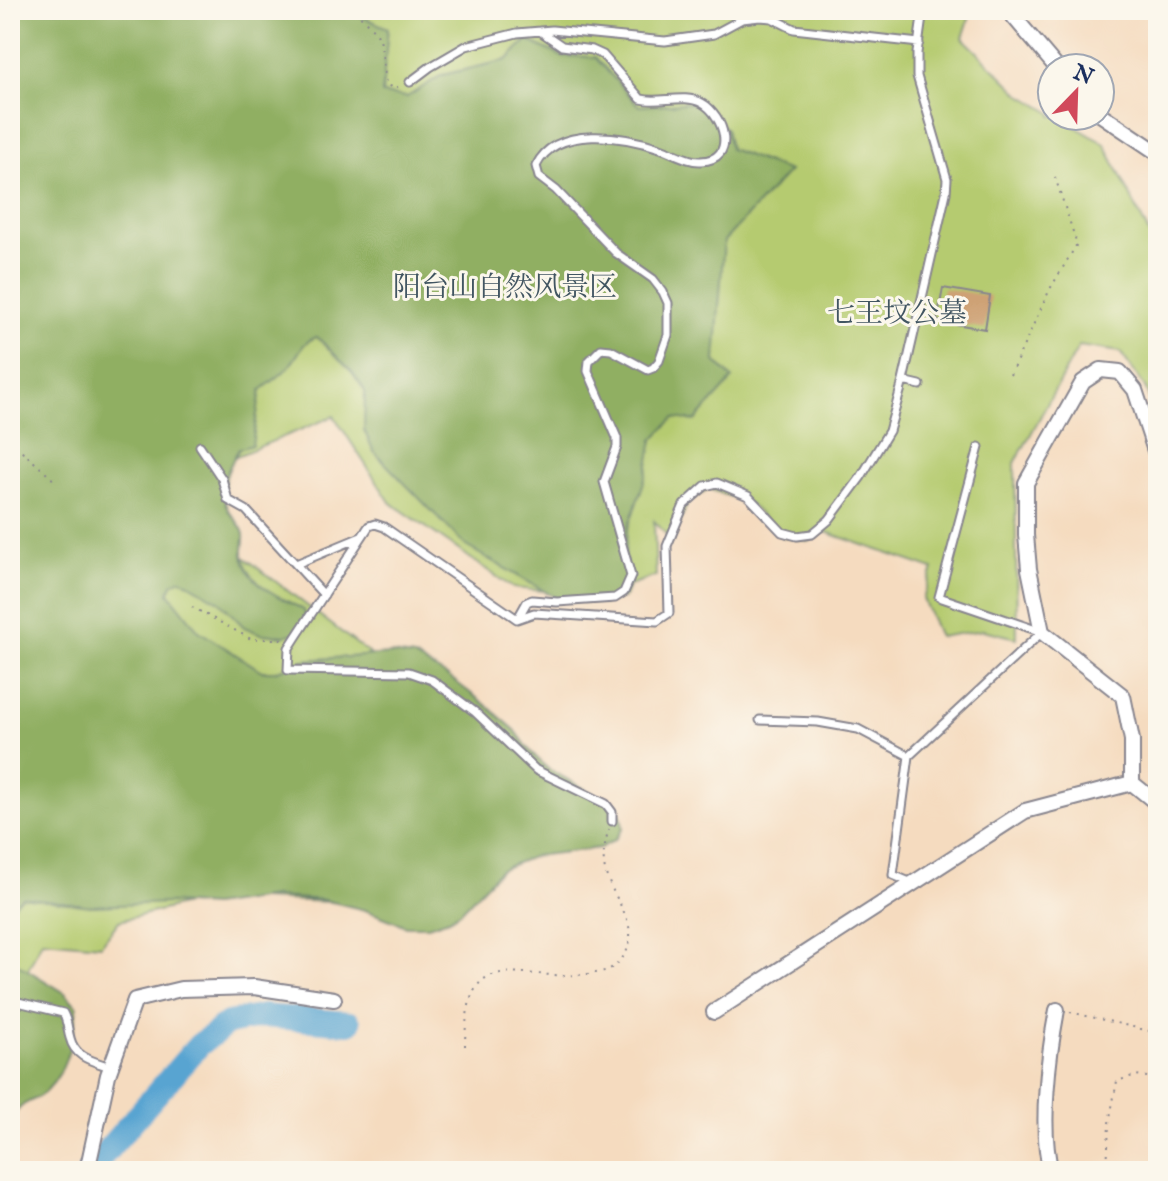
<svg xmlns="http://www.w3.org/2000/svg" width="1168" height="1181" font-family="'IM FELL English','Noto Serif SC',serif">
  <rect width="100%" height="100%" fill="#fbf7ec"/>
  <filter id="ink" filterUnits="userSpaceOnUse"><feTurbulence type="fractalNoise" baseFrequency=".0125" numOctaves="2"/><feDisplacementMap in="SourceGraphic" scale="16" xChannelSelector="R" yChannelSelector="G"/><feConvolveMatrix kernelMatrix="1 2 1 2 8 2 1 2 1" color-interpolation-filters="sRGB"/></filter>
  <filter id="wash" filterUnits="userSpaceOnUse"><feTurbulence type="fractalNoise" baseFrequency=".006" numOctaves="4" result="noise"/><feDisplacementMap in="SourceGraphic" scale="32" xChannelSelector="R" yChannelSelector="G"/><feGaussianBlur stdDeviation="1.8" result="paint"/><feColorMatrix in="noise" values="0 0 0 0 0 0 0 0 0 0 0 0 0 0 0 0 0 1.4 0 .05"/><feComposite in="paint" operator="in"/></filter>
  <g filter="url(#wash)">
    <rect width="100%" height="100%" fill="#f5dbbf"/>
    <!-- green -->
    <path fill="#b5cb70" stroke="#687d67" stroke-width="2" fill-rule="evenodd" d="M10,10H972L963,38L1020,94L1052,113V116H1057L1105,144L1158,252V419L1145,387L1120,352L1079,346L1015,463L1017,638L983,630L939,637L923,599L933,569L820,530L810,541L783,537L748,503L709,489L688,502L672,541L654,521L656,576L598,596L513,588L390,502L334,416L193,474L187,513L524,773L498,857L442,907L213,897L119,921L101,945L42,940L10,1007ZM729,382L696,420L681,418Z"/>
    <!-- forest -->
    <path fill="#90af62" stroke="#566f60" stroke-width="2" d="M10,10H346L388,28L382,94L407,97L442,75L507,60L527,40L561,56L595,57L639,106L698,102L726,129L730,149L789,171L724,241L715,361L733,379L695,421L674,418L653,440L646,476L627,531L625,553L629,585L625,597L605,604L558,599L466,546L374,452L364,430L365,391L352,372L317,337C301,342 301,352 291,364C284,374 271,382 261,390L252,445L239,449C228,467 216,493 230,513C235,519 242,526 244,534C245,542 241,551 244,559C251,587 281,597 304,610L307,621L300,631L285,636L261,634L244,627L219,601L181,579L172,584L169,593L199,631L262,671H276L303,660L391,654L414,657L452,679L485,704L515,730L531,752L548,769L607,801L621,816L623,828L615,840L600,848L534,856L501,869L461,911L449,919L428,926H406L365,910L324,900L274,897L212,906L172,903L91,906L22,897L10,908Z
      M10,959L65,993L77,1006C74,1034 68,1070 47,1090C30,1107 23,1096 10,1123Z"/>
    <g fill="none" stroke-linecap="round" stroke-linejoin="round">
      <!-- river -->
      <path stroke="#59a4d1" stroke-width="24" d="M89,1171L199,1045L228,1023L263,1016L349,1023"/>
    </g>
    <g id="blocks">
      <!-- building -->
      <path fill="#cea175" d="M943,288L990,296L985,329L937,321Z"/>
    </g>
  </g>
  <g filter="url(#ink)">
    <use href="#blocks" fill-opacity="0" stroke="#88858e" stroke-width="2"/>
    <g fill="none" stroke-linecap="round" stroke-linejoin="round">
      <defs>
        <path id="service" d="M410,82L430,67L466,46L517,33L552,30L665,41L714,34L742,19L760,17L772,18L794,29L919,43
          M920,385L903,381L946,193L947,179L917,76V53L923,10
          M200,446L222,479L228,500L246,510L324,595
          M296,564L361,537
          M518,618L527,602L532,600L557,602L615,598L624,592L631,576L604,482L617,447V438L588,371L589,361L601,349L611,350L648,370L653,368L659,361L668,335V303L663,292L653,279L616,253L556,190L539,177L536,166C556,124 624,136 660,148C673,152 688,162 701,161C738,160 724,115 702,103C684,93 660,104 641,99L603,55L592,50L562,46L540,31
          M760,720L818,722L858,729L909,756L1042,632L939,597L979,447
          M909,756L893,875L912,883
          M612,821V812L606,804L536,770L475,712L432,680L409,672L288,670L289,648L296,637L369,526L375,524L384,527L517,619L534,613L657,621L669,613L667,546L684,505L705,486L717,483L748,496L782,532L797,536L812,534L829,520L861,477L889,431L903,381
          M10,1000L63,1013C68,1022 67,1028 70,1038C75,1058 93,1061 110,1067"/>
        <path id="minor" d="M1008,10L1057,68
          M1100,114L1158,153
          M1132,783L1158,804
          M714,1012L1025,811L1132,783V740L1123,696L1042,632L1029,569L1026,535V483L1083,382L1101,370L1120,372L1135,390L1158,460
          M87,1171L108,1075L135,1000L181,989L254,987L334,999
          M1051,1171C1039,1129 1049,1052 1057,1010"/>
      </defs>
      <!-- service casing -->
      <use href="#service" stroke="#88858e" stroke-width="11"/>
      <!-- minor casing -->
      <use href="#minor" stroke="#88858e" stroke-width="18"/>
      <!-- path -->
      <path stroke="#88858e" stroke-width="2" stroke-dasharray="2 6" stroke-linecap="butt" d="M355,10L380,37L386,85L394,88L402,85
        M1010,375L1050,289L1077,244L1054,174
        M10,440L57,483
        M192,607L251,639H282
        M1070,1012L1158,1033
        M465,1046C466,939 514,983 587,974C599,973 611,971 620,961C645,932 617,905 607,877C601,861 604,844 609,829
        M1107,1171L1109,1123L1117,1081L1136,1075L1158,1079"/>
      <!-- service -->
      <use href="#service" stroke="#fff" stroke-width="7"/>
      <!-- minor -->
      <use href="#minor" stroke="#fff" stroke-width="14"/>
    </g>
  </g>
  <g text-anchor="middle" stroke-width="6" stroke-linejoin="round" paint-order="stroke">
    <!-- park labels -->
    <g font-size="28" fill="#425662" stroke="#fbf7ec">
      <text x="505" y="296">阳台山自然风景区</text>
      <text x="897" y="322">七王坟公墓</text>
    </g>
  </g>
  <!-- margin -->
  <rect width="1168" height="1181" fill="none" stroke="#fbf7ec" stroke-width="40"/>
  <!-- north arrow -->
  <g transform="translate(1076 92) rotate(23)"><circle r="38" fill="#fbf7ec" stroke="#a1a7b3" stroke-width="2"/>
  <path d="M0-6L14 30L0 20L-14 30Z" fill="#d1495b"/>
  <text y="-12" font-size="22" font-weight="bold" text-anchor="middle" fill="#1b2f5e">N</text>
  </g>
</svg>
